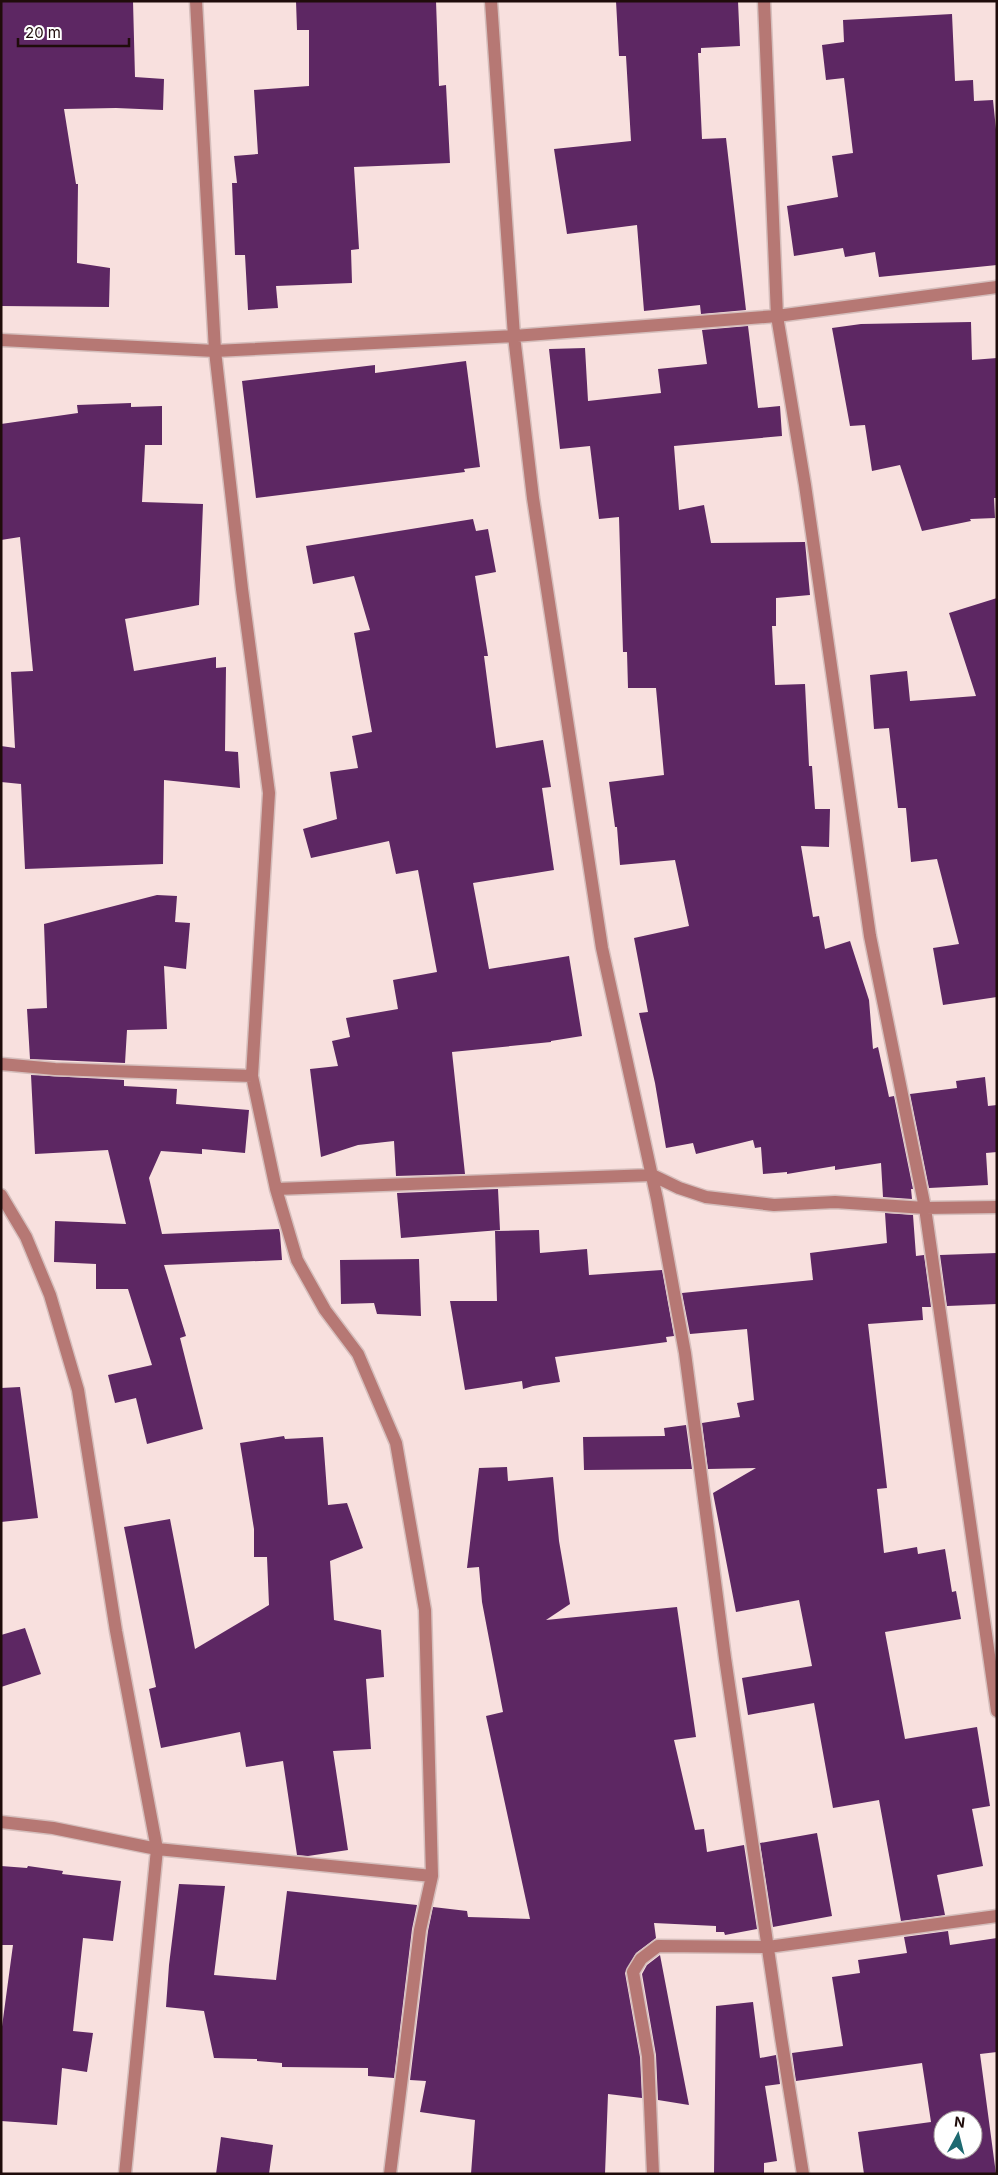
<svg xmlns="http://www.w3.org/2000/svg" width="998" height="2175" font-family="Inter,sans-serif">
  <rect width="100%" height="100%" fill="#f8e0de"/>
  <!-- building -->
  <path fill="#5d2763" fill-rule="evenodd" d="M1,1H133L135,77L164,79L163,110L116,108L64,109L76,184H78L77,263L110,268L109,307L1,306Z
    M296,1H436L439,86L446,85L450,163L354,167L359,249L351,250L352,283L276,286L278,308L248,310L245,255H235L232,183H237L234,156L258,154L254,90L309,86V30H297Z
    M616,1H738L740,46L701,48V53H698L702,139L726,138L746,310L701,314L700,305L644,311L637,225L567,234L554,149L631,141L626,56H619Z
    M952,14L955,81L973,80L974,101L993,100L997,139V265L879,277L875,252L845,257L843,248L794,256L787,206L838,197L832,156L853,153L844,78L826,80L822,45L844,42L843,20Z
    M971,322L972,360L997,358V498H994L995,518L970,519L971,521L922,531L900,465L872,471L865,425L850,426L832,328L861,324Z
    M748,326L758,408L780,406L782,436L674,446L679,510L704,505L711,543L805,542L810,595L776,598V626H772L775,685L805,684L809,766H812L815,809H830L829,847L801,846L813,917L819,916L825,949L850,941L869,1000L873,1049L878,1047L889,1097L894,1096L913,1189H911L912,1199L883,1197L881,1163L835,1170V1166L787,1174V1172L763,1174L761,1147L755,1148L753,1140L696,1154L693,1143L666,1148L655,1083L639,1013L648,1012L634,938L689,926L675,860L620,865L617,827H615L609,782L664,775L656,688H628L627,652H623L619,517L599,519L590,446L560,449L549,349L585,348L588,401L661,393L658,369L707,364L702,330Z
    M466,361L480,467L464,469L465,472L256,498L242,381L375,365V373Z
    M131,403V407L162,406V445H145L142,502L203,504L199,605L125,619L134,671L216,657V668L226,667L225,751L238,752L240,788L164,780L163,864L25,869L21,784L1,782V746L15,748L11,672L33,671L20,537L1,540V424L78,413L77,405Z
    M473,519L476,531L488,529L496,572L475,576L488,656H484L496,748L543,740L551,787L542,788L554,870L473,883L489,969L569,956L582,1036L551,1041V1042L452,1052L465,1174L396,1176L394,1141L358,1145L321,1157L310,1069L338,1066L332,1041L350,1037L346,1018L398,1009L393,980L437,972L418,870L396,874L389,841L311,858L303,829L337,819L330,772L358,768L352,736L372,732L354,633L370,630L354,576L313,584L306,546Z
    M997,598V997L943,1005L933,948L959,944L937,859L911,862L906,808H898L889,728L874,729L870,675L907,671L910,701L976,696L949,613Z
    M157,895L177,896L175,922L190,923L186,969L164,966L167,1029L127,1030L125,1063L30,1059L27,1009L47,1008L44,924Z
    M31,1075L124,1080V1086L177,1089L176,1104L249,1110L245,1153L202,1149V1154L161,1151L149,1178L162,1234L279,1229L280,1233L282,1260L164,1265L186,1336L180,1338L203,1429L147,1444L136,1398L115,1403L108,1375L152,1365L128,1289H96V1264L54,1262L55,1221L126,1224L108,1150L35,1154Z
    M985,1077L988,1106L997,1105V1152L986,1153L988,1185L929,1188L910,1094L957,1088L956,1081Z
    M498,1189L500,1230L401,1238L397,1193Z
    M885,1213L913,1215L916,1256L924,1255L931,1307H922L923,1320L868,1324L887,1488L877,1489L884,1553L917,1547L918,1554L945,1549L952,1592L956,1591L961,1619L885,1632L905,1739L977,1727L990,1806L972,1809L983,1866L937,1875L945,1915L901,1921L879,1800L833,1808L814,1703L748,1715L742,1678L812,1666L799,1600L736,1612L713,1493L756,1468L708,1469L702,1423L740,1417L737,1403L754,1400L747,1329L690,1334L682,1293L813,1280L810,1253L887,1243Z
    M539,1230L540,1253L587,1249L589,1275L662,1270L674,1336L666,1337L667,1342L555,1357L560,1382L533,1386L523,1389L522,1381L465,1390L450,1301H497L495,1231Z
    M997,1253V1304L947,1306L940,1255Z
    M419,1259L421,1316L377,1314L374,1303L341,1304L340,1260Z
    M20,1387L38,1518L1,1522V1388Z
    M686,1425L692,1469L584,1470L583,1437L665,1436L664,1428Z
    M284,1436L285,1439L323,1437L328,1505L347,1503L363,1548L330,1561L334,1620L381,1630L384,1677L366,1679L371,1749L333,1751L348,1850L308,1856L297,1855L283,1761L246,1767L240,1732L161,1748L149,1689L156,1687L124,1527L170,1519L195,1649L269,1605L267,1557H254V1529L240,1443Z
    M507,1467L508,1481L553,1477L559,1541L570,1604L546,1620L677,1607L696,1737L674,1740L695,1830L704,1829L707,1852L744,1845L757,1929L725,1935L724,1932H716V1926L654,1923L656,1938L636,1953L625,1973L640,2057L642,2098L608,2094L605,2174H471L475,2120L420,2112L426,2081L410,2080L428,1931L433,1907L467,1911L468,1917L530,1919L486,1716L503,1712L482,1602L479,1567L467,1568L479,1468Z
    M25,1628L41,1674L1,1687V1635Z
    M817,1833L832,1916L773,1927L760,1843Z
    M1,1866L27,1868L28,1866L63,1871L62,1874L121,1881L113,1941L83,1938L73,2031L93,2033L87,2072L62,2068L57,2125L1,2121V2034L13,1945H1Z
    M179,1884L225,1886L214,1975L276,1980L287,1891L417,1905L412,1929L394,2078L368,2076V2068L282,2067V2063L257,2061V2059L214,2058L204,2011L166,2007L169,1965Z
    M948,1931L950,1945L997,1938V2052L980,2054L996,2174H864L858,2132L931,2122L922,2063L796,2081L792,2053L843,2046L832,1977L860,1973L858,1960L907,1953L904,1937ZM943,2120H973V2150H943Z
    M660,1955L673,2023L689,2105L658,2100L656,2055L642,1974L647,1965Z
    M753,2002L760,2058L776,2055L780,2084L765,2086L777,2161L764,2163V2174H714L716,2006Z
    M221,2137L273,2145L269,2174H216Z"/>
  <g fill="none" stroke-linecap="round" stroke-linejoin="round">
    <defs>
      <path id="minor" d="M196,1L215,351L242,589L269,793L252,1076L276,1189L297,1260L325,1310L358,1354L396,1443L425,1610L432,1876L420,1930L390,2174
        M491,1L514,336L533,498L602,948L657,1199L685,1353L725,1658L781,2037L803,2174
        M764,1L777,316L805,485L870,936L925,1208L997,1711
        M1,340L215,351L514,336L777,316L997,287
        M1,1064L55,1069L252,1076
        M276,1189L652,1175L679,1188L706,1197L774,1205L835,1202L925,1208L997,1207
        M1,1195L26,1237L50,1295L78,1390L116,1631L157,1849L125,2174
        M1,1822L53,1828L157,1849L432,1876
        M653,2174L648,2056L633,1972L641,1959L658,1946L768,1947L997,1916"/>
    </defs>
    <!-- minor casing -->
    <use href="#minor" stroke="#d5bebc" stroke-width="15"/>
    <!-- minor -->
    <use href="#minor" stroke="#b67874" stroke-width="12"/>
  </g>
  <!-- border -->
  <rect width="998" height="2175" fill="none" stroke="#1f0c0b" stroke-width="5"/>
  <!-- north arrow -->
  <g transform="translate(958 2135) rotate(7)"><circle r="24" fill="#ffffff" stroke="#a59e9d"/>
  <path d="M0-4L9 19L0 12L-9 19Z" fill="#1e6a71"/>
  <text y="-8" font-size="14" font-weight="bold" text-anchor="middle" fill="#1f0c0b">N</text>
  </g>
  <!-- scale -->
  <path d="M18 38v8h111v-8" fill="none" stroke="#1f0c0b" stroke-width="2.5"/>
  <text x="25" y="38" font-size="15" fill="#1f0c0b" stroke="#ffffff" stroke-width="4" paint-order="stroke">20 m</text>
</svg>
